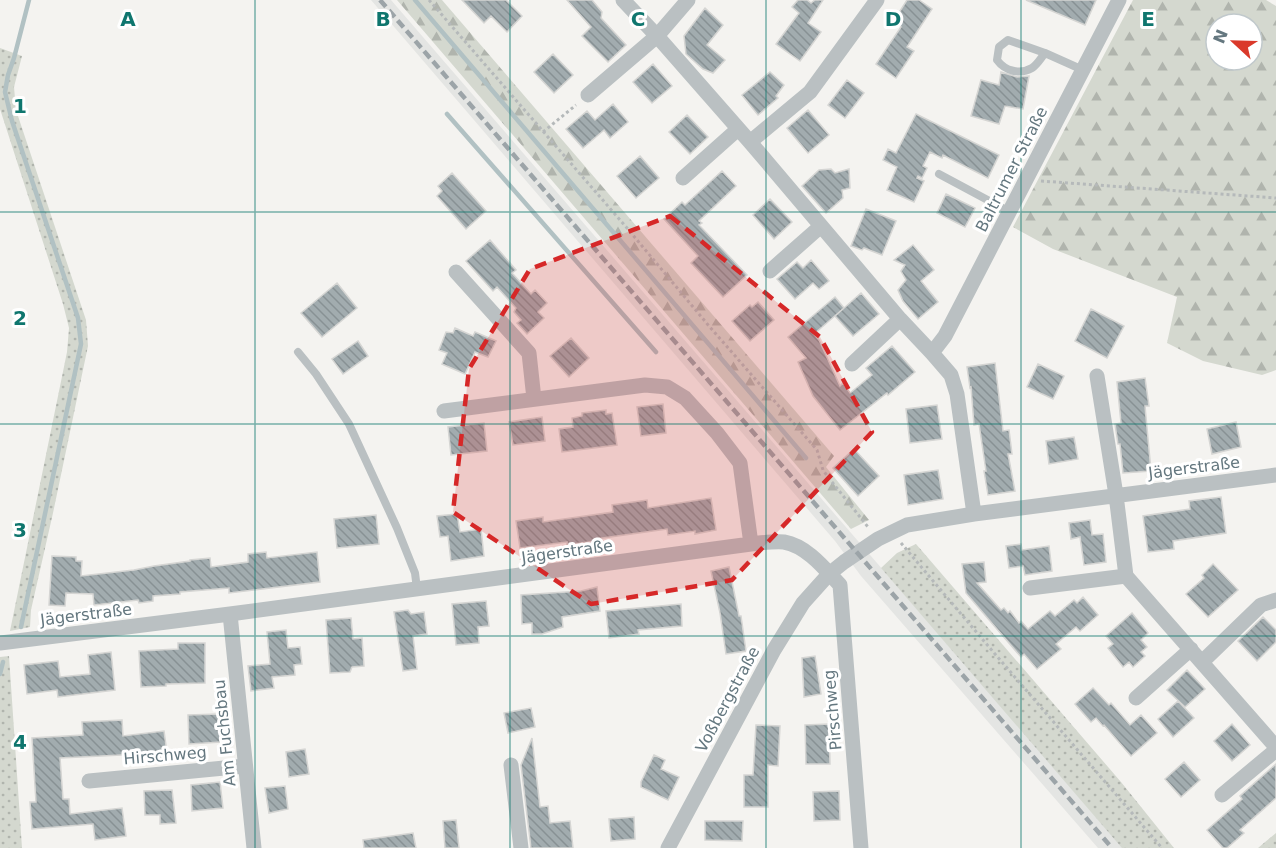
<svg xmlns="http://www.w3.org/2000/svg" width="1276" height="848" font-family="'DejaVu Sans',sans-serif">
  <defs>
    <pattern id="grass-dots" width="8" height="8" patternUnits="userSpaceOnUse" patternTransform="scale(1.5)"><rect width="8" height="8" fill="#d4d8cf"/><path d="M2 2h.1M6 6h.1" fill="none" stroke="#b0b4ad" stroke-width="1.8" stroke-linecap="round"/></pattern>
    <pattern id="forest-firs" width="22" height="20" patternUnits="userSpaceOnUse" patternTransform="scale(1.5)"><rect width="22" height="20" fill="#d4d8cf"/><path d="M5 1l3.5 6h-7zM16 11l3.5 6h-7z" fill="#b0b4ad"/></pattern>
    <pattern id="building-back-hatch" width="6" height="6" patternUnits="userSpaceOnUse" patternTransform="scale(1.5)"><rect width="6" height="6" fill="#a2acaf"/><path d="M-1 5l2 2M0 0l6 6M5-1l2 2" fill="none" stroke="#889194"/></pattern>
  </defs>
  <rect width="100%" height="100%" fill="#f4f3f0"/>
  <!-- built -->
  <path fill="#e4e5e3" d="M371,0H391L1123,848H1098L861,576L835,541Z"/>
  <!-- grass -->
  <path fill="url(#grass-dots)" d="M0,48L22,56L14,87L16,110L86,320L88,346L53,513L31,610L30,627L10,631L67,352L69,328L63,304L0,109Z
    M916,544L1121,782L1174,848H1122L881,568L897,553Z
    M9,656L22,848H0V657Z
    M1276,833V848H1258Z"/>
  <!-- forest -->
  <path fill="url(#forest-firs)" fill-rule="evenodd" d="M397,0H442L834,456L826,467L869,520L851,529Z
    M1133,0H1266L1276,6V370L1262,375L1203,361L1167,343L1177,297L1053,249L1013,227ZM1216,24H1252V60H1216Z"/>
  <g fill="none" stroke-linecap="round" stroke-linejoin="round">
    <!-- stream -->
    <path stroke="#b1c1c3" stroke-width="4.5" d="M415,0L806,458
      M447,114L656,352
      M21,627L81,344L78,318L12,121L5,92L8,75L14,58L29,0
      M0,674L3,662"/>
  </g>
  <!-- building -->
  <path fill="url(#building-back-hatch)" stroke="#d5d5d3" stroke-width="1.5" d="M462,0H506L522,16L507,32L491,16L484,23Z
    M567,0H592L602,12L601,18L626,45L608,62L582,36L591,27Z
    M798,0H807L811,3L815,0H823L808,23L821,32L800,61L776,44L799,13L792,7Z
    M907,0H919L932,9L907,47L914,51L896,78L876,64L901,27L893,22Z
    M1026,0H1096L1085,25Z
    M705,8L723,25L707,45L725,60L713,73L703,69L686,54L684,36Z
    M553,54L573,75L554,93L534,72Z
    M653,64L672,86L652,103L633,82Z
    M770,72L784,85L776,96L778,98L758,115L742,95Z
    M1001,72L1017,77L1029,76L1023,109L1005,106L999,124L971,116L981,80L999,85Z
    M847,80L864,93L845,118L828,105Z
    M613,104L628,122L610,138L604,130L583,148L566,129L587,111L595,120Z
    M808,110L829,135L808,153L787,128Z
    M916,114L999,155L988,178L943,155L942,158L930,152L923,166L927,168L922,178L918,176L917,178L924,181L914,202L887,190L897,167L883,160L888,149L896,153Z
    M687,115L708,137L690,154L669,132Z
    M640,156L659,178L636,198L617,176Z
    M831,169L835,173L849,169L850,188L842,190L843,198L826,213L802,186L819,170Z
    M722,171L736,186L699,221L702,223L699,225L747,275L723,297L691,263L698,256L664,219L682,202L685,205Z
    M452,173L486,211L466,229L437,196L442,191L438,186Z
    M946,194L975,208L965,227L937,213Z
    M770,199L792,222L774,239L753,215Z
    M866,209L896,221L882,255L864,248L862,250L851,246Z
    M490,240L516,270L512,273L531,294L535,290L547,303L538,312L544,318L527,334L517,323L521,320L514,312L516,308L497,287L493,291L466,261Z
    M913,245L934,270L921,281L938,302L918,319L903,301L898,290L906,280L901,271L905,265L894,260Z
    M811,260L829,281L819,289L813,283L795,299L777,279L797,262L803,268Z
    M337,283L357,308L322,337L301,313Z
    M861,293L879,314L853,336L835,316Z
    M835,297L844,308L814,334L819,340L840,386L843,383L850,393L872,375L866,368L892,346L915,372L888,395L887,393L840,430L813,396L798,362L806,358L788,337Z
    M758,302L774,320L750,341L732,321L750,305L752,307Z
    M1091,309L1124,326L1107,358L1075,341Z
    M455,328L473,336L475,332L496,341L488,357L475,352L465,374L442,364L447,353L439,350L446,332L453,333Z
    M571,338L589,358L569,377L550,356Z
    M358,341L368,356L343,374L332,359Z
    M995,363L1003,431L1009,430L1012,454H1008L1015,491L988,495L984,471H986L979,424L974,425L971,387L970,388L967,367Z
    M1038,364L1064,376L1053,399L1027,387Z
    M1145,378L1149,406H1145L1151,471L1123,473L1120,444H1118L1115,424L1121,423L1117,382Z
    M663,404L666,433L641,436L637,407Z
    M937,405L942,439L910,443L906,409Z
    M606,410V414L612,413L617,445L562,452L559,429L573,427L572,418L582,416V413Z
    M542,417L545,441L513,445L509,422Z
    M1236,422L1241,447L1212,454L1207,429Z
    M484,423L487,451L451,455L448,427Z
    M1074,437L1078,459L1049,464L1046,441Z
    M854,449L879,476L858,496L833,468Z
    M938,470L943,499L908,505L904,475Z
    M1221,497L1226,533L1173,541L1174,549L1148,552L1143,516L1190,509L1189,501Z
    M711,498L716,530L695,534V531L668,535L667,529L596,539V541L567,545V542L520,548L516,521L543,517V522L613,512L612,505L647,500L648,508Z
    M457,514L460,532L481,529L484,556L451,561L448,536L440,537L437,516Z
    M376,515L379,544L337,548L334,519Z
    M1090,520L1092,535L1103,534L1106,562L1084,565L1080,537L1071,539L1069,523Z
    M1021,544L1022,550L1049,546L1052,571L1025,575L1023,566L1009,568L1006,546Z
    M266,552L267,558L317,552L320,582L229,593V588L180,592V594L153,596V601L139,603L138,600L94,605L93,594L66,593L65,606L49,605L52,556L76,557V561H82L81,576L134,570L154,566L190,561V560L210,558L211,567L248,562V554Z
    M984,562L986,582L977,583L1001,610L1004,608L1008,613L1010,611L1019,623L1021,621L1028,629L1050,611L1055,616L1074,600L1077,603L1083,597L1098,615L1080,631L1076,627L1056,644L1061,649L1037,669L1024,654L1021,657L966,593L962,564Z
    M1213,564L1238,590L1208,617L1186,594L1204,578L1202,575Z
    M729,567L739,616H741L746,651L726,654L720,613L711,571Z
    M597,587L600,611L562,617L563,627L542,634H532V623L522,624L521,595L581,591Z
    M486,601L489,626L478,627L479,643L456,645L452,604Z
    M681,604L682,626L638,630L639,634L609,638L606,611Z
    M408,610L411,614L424,612L427,634L413,636L417,669L403,671L394,612Z
    M1132,613L1148,633L1141,640L1147,647L1141,652L1145,656L1133,667L1129,662L1123,667L1108,648L1113,644L1106,636Z
    M1263,617L1276,630V642L1257,661L1238,641Z
    M351,618L353,639L362,638L364,666L352,667L350,672L330,673L326,620Z
    M286,630L288,648L300,647L302,664L294,665L295,675L272,677L274,688L251,691L248,666L270,664L267,632Z
    M178,643H205V683L166,684V686L141,687L139,651L178,649Z
    M111,652L115,690L58,697L57,690L27,694L24,665L58,661L60,677L90,674L88,655Z
    M815,656L821,694L804,697L802,658Z
    M1187,670L1205,689L1185,707L1167,690Z
    M1093,688L1109,705L1111,703L1130,725L1141,715L1157,733L1131,756L1104,725L1103,726L1096,718L1091,722L1075,704Z
    M1178,701L1194,718L1173,737L1158,719Z
    M531,708L535,727L508,733L504,713Z
    M219,714L221,742L189,744L188,715Z
    M122,720L123,736L164,731L168,760L143,764L142,754L60,758L63,799H69L70,814L122,808L126,836L95,840L93,824L32,829L30,802H36L32,738L83,735L82,722Z
    M829,724L830,764H806L805,725Z
    M1232,724L1250,745L1232,761L1214,741Z
    M756,725L780,726L778,766L768,765V807H744V775H753Z
    M532,738L540,807L548,806L550,823L570,821L573,848H531L521,765Z
    M305,749L309,774L289,777L286,752Z
    M654,755L665,760L661,769L679,777L668,800L641,787V782Z
    M1184,762L1200,780L1181,797L1165,779Z
    M1276,764V798L1240,830L1244,833L1227,848H1223L1207,830L1242,799L1240,796Z
    M220,782L223,808L192,811L191,785Z
    M285,786L288,809L269,813L265,788Z
    M172,790L176,823L160,824V815H145L144,791Z
    M839,791L840,820L814,821L813,792Z
    M634,817L635,839L611,841L609,819Z
    M456,820L459,848H445L443,821Z
    M705,821H743L742,841L705,840Z
    M413,833L416,848H364L363,840Z"/>
  <g fill="none" stroke-linecap="round" stroke-linejoin="round">
    <!-- path -->
    <path stroke="#b5b9ba" stroke-width="3" stroke-dasharray="3 3" stroke-linecap="butt" d="M429,0L627,228L709,326L817,450L823,470L828,477L868,527
      M543,132L576,105
      M1041,181L1276,198
      M901,543L989,647L1162,848"/>
    <!-- lane -->
    <path stroke="#bac0c2" stroke-width="8" d="M1045,53C1041,58 1037,65 1032,68C1020,75 1005,71 997,60L999,47L1008,40L1045,53L1083,70
      M939,174L1010,212
      M298,352L316,374L349,424L397,528L415,573L417,589"/>
    <!-- street -->
    <path stroke="#bac0c2" stroke-width="15" d="M688,0L657,36L750,142L900,319L932,353L951,375L957,394L974,514
      M588,95L657,36L623,0
      M750,142L810,92L877,0
      M683,178L738,129
      M770,271L821,226
      M456,272L529,353L534,399
      M932,353L945,336L1119,0
      M852,364L900,319
      M1097,376L1116,495L1126,576L1276,747
      M444,411L645,385L667,387L685,398L717,433L740,463L751,544
      M1030,588L1126,576
      M230,614L254,848
      M0,643L230,614L751,544C761,543 774,541 784,542C807,546 825,569 840,585L861,848
      M1202,662L1261,605L1276,600
      M1136,698L1191,649
      M511,765L521,848
      M89,781L245,766
      M1222,795L1276,750
      M668,848L774,650L803,603L829,574L844,562L878,539L907,525L974,514L1276,475"/>
    <!-- rail -->
    <path stroke="#9ca4a8" stroke-width="4.5" stroke-dasharray="9 4.5" stroke-linecap="butt" d="M380,0L1112,848"/>
  </g>
  <!-- marked area -->
  <path fill="#d62828" fill-opacity="0.2" stroke="#d62828" stroke-width="4.5" stroke-dasharray="12 8" stroke-linejoin="round" d="M670,216L820,337L872,432L732,580L591,604L453,512L469,369L530,269Z"/>
  <!-- grid -->
  <path fill="none" stroke="#0f766e" stroke-width="1.5" stroke-opacity="0.55" d="M255,0V848M510,0V848M766,0V848M1021,0V848M0,212H1276M0,424H1276M0,636H1276"/>
  <g text-anchor="middle" stroke-width="6" stroke-linejoin="round" paint-order="stroke">
    <!-- street labels -->
    <g font-size="16" fill="#64777f" stroke="#fff">
      <text transform="translate(1011 169) rotate(-63)" y="6">Baltrumer Straße</text>
      <text transform="translate(1194 467) rotate(-7)" y="6">Jägerstraße</text>
      <text transform="translate(567 551) rotate(-8)" y="6">Jägerstraße</text>
      <text transform="translate(86 614) rotate(-7)" y="6">Jägerstraße</text>
      <text transform="translate(727 699) rotate(-62)" y="6">Voßbergstraße</text>
      <text transform="translate(832 710) rotate(-95)" y="6">Pirschweg</text>
      <text transform="translate(224 733) rotate(-96)" y="6">Am Fuchsbau</text>
      <text transform="translate(165 755) rotate(-5)" y="6">Hirschweg</text>
    </g>
  </g>
  <g font-size="20" text-anchor="middle" font-weight="bold" fill="#0f766e" stroke="#fff" stroke-width="6" stroke-linejoin="round" paint-order="stroke">
    <text x="128" y="26">A</text>
    <text x="383" y="26">B</text>
    <text x="638" y="26">C</text>
    <text x="893" y="26">D</text>
    <text x="1148" y="26">E</text>
    <text x="20" y="113">1</text>
    <text x="20" y="325">2</text>
    <text x="20" y="537">3</text>
    <text x="20" y="749">4</text>
  </g>
  <!-- north arrow -->
  <g transform="translate(1234 42) rotate(292)"><circle r="28" fill="#ffffff" stroke="#c1c9cc" stroke-width="1.5"/>
  <path d="M0-4.5L10 22L0 15L-10 22Z" fill="#da392a"/>
  <text y="-9" font-size="16" font-weight="bold" text-anchor="middle" fill="#64777f">N</text>
  </g>
</svg>
